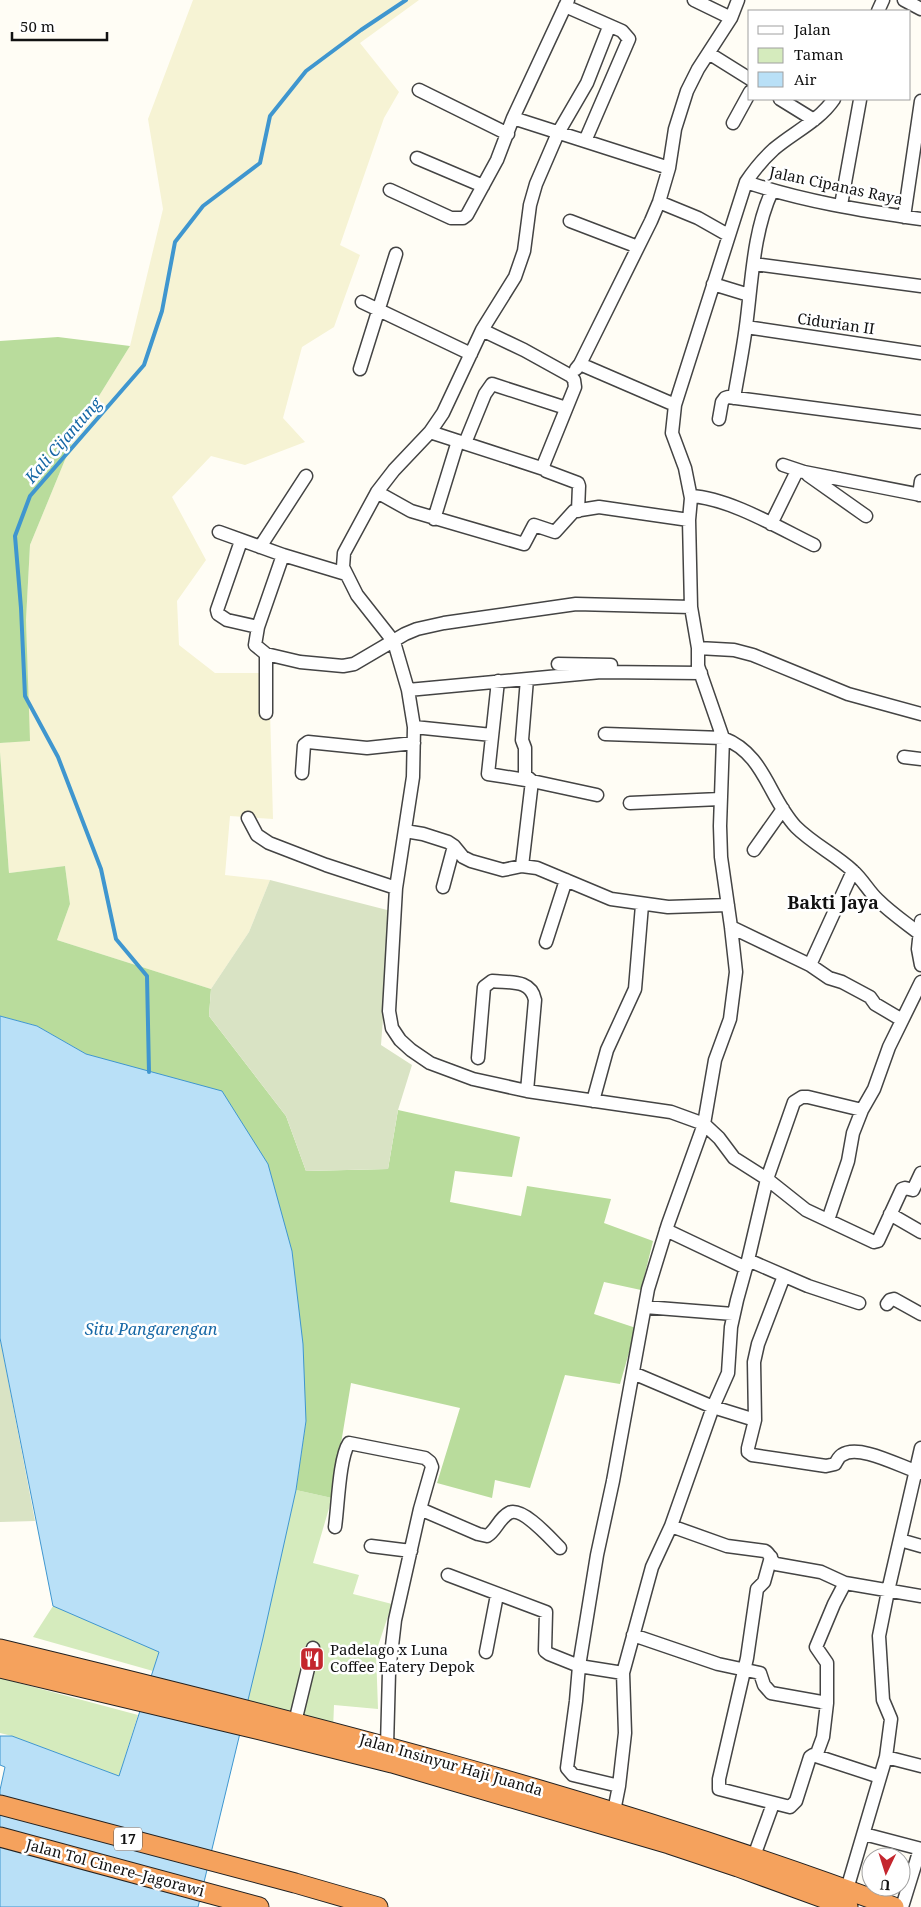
<svg xmlns="http://www.w3.org/2000/svg" width="921" height="1907" font-family="'Noto Serif',serif">
  <rect width="100%" height="100%" fill="#fffdf5"/>
  <!-- farmland -->
  <path fill="#f6f3d4" d="M193,0H419L360,43L399,92L384,118L340,245L360,255L334,327L302,347L283,418L305,442L245,465L211,456L172,497L206,560L177,601L179,645L215,673H269L273,819L230,816L225,875L270,880L249,932L211,989L57,940L70,904L65,866L9,873L0,752V743L29,740L26,620L30,545L76,433L130,346L163,209L148,119Z"/>
  <!-- green -->
  <path fill="#d5ebbd" d="M296,1490L332,1498L313,1563L359,1575L353,1594L392,1604L376,1652L378,1709L334,1705L333,1730L247,1704Z
    M53,1606L159,1651L153,1671L33,1637Z
    M0,1678L138,1715L119,1776L12,1736L0,1733Z"/>
  <!-- forest -->
  <path fill="#b9dc9c" d="M58,337L130,346L76,433L30,545L26,620L30,741L0,743V341Z
    M0,752L9,873L65,866L70,904L57,940L211,989L209,1016L286,1116L306,1171L388,1169L398,1110L520,1137L512,1177L455,1171L450,1202L521,1216L527,1186L611,1199L604,1223L653,1241L641,1290L604,1282L594,1314L636,1328L620,1384L565,1375L530,1488L495,1480L492,1498L437,1483L460,1408L351,1383L332,1498L296,1490L306,1421L127,1066L86,1054L37,1026L0,1016Z"/>
  <!-- cemetery -->
  <path fill="#d9e3c4" d="M270,880L391,911L381,1045L412,1065L398,1110L388,1169L306,1171L286,1116L209,1016L211,989L249,932Z
    M0,1338L35,1521L0,1522Z"/>
  <!-- water -->
  <path fill="#b9e0f7" stroke="#3f96cf" d="M0,1016L37,1026L86,1054L222,1091L268,1164L292,1251L303,1344L306,1421L296,1490L263,1638L198,1907H0V1790L5,1767L0,1765V1736H12L119,1776L159,1652L53,1606L0,1338Z"/>
  <g fill="none" stroke-linecap="round" stroke-linejoin="round">
    <!-- stream -->
    <path stroke="#3f96cf" stroke-width="4" d="M149,1072L147,976L116,939L101,869L58,757L25,696L21,608L15,536L30,496L144,365L162,311L175,242L203,206L260,163L270,116L306,71L361,30L406,0"/>
    <defs>
      <path id="minor" d="M694,0L731,18
        M904,0L921,9
        M565,6L622,31L629,39L585,141
        M878,11L883,0
        M609,27L587,83L558,133L536,184L530,205L524,251L515,277L482,330L443,413L430,432L394,470L377,492L344,553L343,567L357,595L394,642L408,690L414,727L413,777L396,888L389,1011L392,1028L400,1040L411,1050L430,1063L473,1079L527,1091L671,1112L704,1124L719,1138L734,1158L767,1179L806,1210L874,1242L878,1241L902,1189L905,1188L913,1190L921,1173
        M710,54L750,79
        M419,90L508,134
        M780,99L814,120
        M513,118L669,168
        M733,123L750,92
        M417,158L483,186
        M746,182C802,201 863,211 921,219
        M390,190L451,218H463L467,215L497,160L513,118L568,0
        M659,202L698,218L728,235
        M841,205L860,100
        M904,217L921,101
        M570,221L638,247
        M754,264L921,286
        M713,284L749,295
        M362,302L471,354
        M746,327L921,353
        M482,330L524,350L571,376L574,380L575,387L543,466L546,471L578,483L579,486L578,511
        M580,364L651,221L659,202L669,168L675,129L687,91L698,69L731,18L738,0
        M360,369L396,254
        M576,369L580,364L675,405
        M734,398C738,374 743,350 746,326C752,281 753,232 772,191
        M719,419L722,402L725,398L728,397L921,422
        M430,432L544,469
        M465,443L485,394L492,384L566,408
        M783,465L804,472L921,495
        M808,475L866,516
        M377,492L411,511L524,544L534,525L555,532L574,511L599,507L689,520
        M919,495L921,481
        M691,496C729,498 779,528 814,545
        M434,519L458,441
        M771,524L797,471
        M219,532L283,555
        M241,541L217,610L218,614L227,620L258,627
        M260,547L306,476
        M346,574L283,555L258,627L255,645L266,654L300,662L343,666L354,664L405,634L417,629L444,623L576,604L691,607
        M698,648L734,650L753,655L848,694L921,714
        M266,654V713
        M558,664L611,665
        M498,681L488,774L532,781L597,795
        M408,690L601,672L701,673
        M414,727L492,735
        M605,734L723,738C765,754 768,797 796,827C813,844 836,855 853,871C863,880 869,892 878,900C891,913 906,923 920,934
        M904,757L921,759
        M302,773L304,745L308,742L367,748L414,743
        M630,803L720,799
        M248,818L257,835L269,843L326,865L396,888
        M405,831L423,834L448,842L454,846L463,857L471,861L503,870L522,866L537,868L611,899L668,907L728,905
        M754,850L783,809
        M522,866L532,781L525,775V748L522,740L527,679
        M443,887L454,846
        M921,921L918,949L921,965
        M731,927L810,965L829,978L842,982L870,997L875,1004L902,1020
        M546,942L566,880
        M810,965L853,871
        M478,1058L484,987L492,981C510,983 531,979 535,1000L527,1091
        M593,1101L607,1050L635,989L642,905
        M890,1214L921,1232
        M828,1220L848,1161L853,1133L862,1110
        M666,1230L746,1268
        M748,1260L808,1286L859,1303
        M887,1304L890,1300L894,1299L921,1314
        M645,1307L733,1314
        M633,1373L713,1407L755,1420L748,1448V1452L752,1455L826,1466L835,1464C837,1461 839,1456 842,1455C859,1443 903,1468 921,1473
        M755,1420L754,1362L758,1344L784,1276
        M420,1509L478,1534L487,1536C496,1531 499,1518 509,1513C522,1506 551,1539 560,1548
        M671,1526L727,1546L765,1551C771,1554 770,1561 776,1564L821,1572L845,1583L921,1596
        M335,1527C338,1507 339,1458 349,1443L425,1458L430,1462L432,1467L420,1509L395,1620L389,1672L387,1746
        M900,1540L921,1546
        M371,1546L411,1551
        M771,1557L764,1582L757,1589L747,1658L719,1779V1789L790,1807L796,1801L810,1757L813,1755L880,1777
        M448,1575L546,1612L545,1651L549,1654L579,1666L623,1673
        M633,1635L718,1664L760,1673L764,1685L771,1693L827,1703L823,1737L816,1756
        M486,1652L497,1595
        M827,1703V1663L816,1647L834,1604L845,1583
        M295,1722L313,1648
        M886,1757L921,1766
        M619,1786L625,1733L623,1673L652,1567L671,1526L713,1407L728,1373L731,1327L737,1300L748,1260L767,1179L794,1102L802,1097H808L862,1110L874,1089L889,1047L921,982
        M614,1811L619,1786L573,1775L567,1768L576,1701L579,1666L597,1555L613,1481L648,1289L668,1224L704,1124L715,1060L730,1019L736,972L731,927L721,857L720,826L723,738L698,666V648L691,607L689,520L691,498L685,468L672,433L675,405L746,182C754,170 763,159 774,149C794,132 819,121 834,99
        M864,1834L921,1849
        M754,1856L773,1804
        M847,1889L886,1757L891,1719L883,1700L879,1636L888,1591L921,1448
        M902,1907L920,1849"/>
      <path id="highway" d="M0,1649C302,1722 603,1798 894,1907
        M0,1668L252,1728L392,1763L669,1844L738,1867L848,1907
        M0,1805L295,1883L378,1907
        M0,1837L259,1907"/>
    </defs>
    <!-- minor casing -->
    <use href="#minor" stroke="#444" stroke-width="15"/>
    <!-- highway casing -->
    <use href="#highway" stroke="#222" stroke-width="21"/>
    <!-- minor -->
    <use href="#minor" stroke="#fff" stroke-width="12"/>
    <!-- highway -->
    <use href="#highway" stroke="#f5a25d" stroke-width="19"/>
  </g>
  <!-- icons -->
  <defs>
    <symbol id="restaurant-square" viewBox="-11 -11 22 22"><rect x="-9" y="-9" width="18" height="18" rx="4" fill="#c4262e" stroke="#fff"/><path d="M-5-6h1v4h1v-4h1v4h1v-4h1v5L-1.5 .5V6h-2V.5L-5-1ZM5-6V6H3V1.5H1.5Q1.5-4 5-6Z" fill="#fff"/></symbol>
  </defs>
  <g fill-rule="evenodd">
    <use href="#restaurant-square" x="298" y="1645" width="28" height="28"/>
  </g>
  <g text-anchor="middle" stroke-width="5" stroke-linejoin="round" paint-order="stroke">
    <!-- shield labels -->
    <rect fill="#fff" stroke="#585858" stroke-width="1" x="114" y="1827.5" width="28" height="23" rx="4"/>
    <g font-size="14" font-weight="bold" fill="#111">
      <text x="128" y="1844">17</text>
    </g>
    <!-- street labels -->
    <g font-size="15" fill="#111" stroke="#fff">
      <text transform="translate(836 186) rotate(12)" y="5">Jalan Cipanas Raya</text>
      <text transform="translate(836 324) rotate(8)" y="5">Cidurian II</text>
      <text transform="translate(451 1765) rotate(16)" y="5">Jalan Insinyur Haji Juanda</text>
      <text transform="translate(115 1868) rotate(15)" y="5">Jalan Tol Cinere–Jagorawi</text>
    </g>
    <!-- poi labels -->
    <g font-size="15" fill="#111" stroke="#fff" text-anchor="start">
      <text x="330" y="1655">Padelago x Luna<tspan x="330" dy="17">Coffee Eatery Depok</tspan></text>
    </g>
    <!-- water labels -->
    <g font-size="16" font-style="italic" fill="#1768a6" stroke="#fff">
      <text transform="translate(63 440) rotate(-49)" y="6">Kali Cijantung</text>
      <text x="151" y="1335">Situ Pangarengan</text>
    </g>
    <!-- quarter labels -->
    <g font-size="18" font-weight="bold" fill="#111" stroke="#fff">
      <text x="833" y="909">Bakti Jaya</text>
    </g>
  </g>
  <!-- legend -->
  <rect x="748" y="10" width="162" height="90" fill="#ffffff" stroke="#a0a0a0"/>
  <rect x="758" y="26" width="25" height="8" fill="#ffffff" stroke="#a0a0a0"/>
  <text x="794" y="35" font-size="15" fill="#111111">Jalan</text>
  <rect x="758" y="48" width="25" height="15" fill="#d5ebbd" stroke="#a0a0a0"/>
  <text x="794" y="60" font-size="15" fill="#111111">Taman</text>
  <rect x="758" y="72" width="25" height="15" fill="#b9e0f7" stroke="#a0a0a0"/>
  <text x="794" y="85" font-size="15" fill="#111111">Air</text>
  <!-- north arrow -->
  <g transform="translate(886 1872) rotate(184)"><circle r="24" fill="#ffffff" stroke="#a0a0a0"/>
  <path d="M0-4L9 19L0 12L-9 19Z" fill="#c4262e"/>
  <text y="-8" font-size="14" font-weight="bold" text-anchor="middle" fill="#111111">U</text>
  </g>
  <!-- scale -->
  <path d="M12 32v8h95v-8" fill="none" stroke="#111111" stroke-width="2.5"/>
  <text x="20" y="32" font-size="15" fill="#111111" stroke="#ffffff" stroke-width="4" paint-order="stroke">50 m</text>
</svg>
